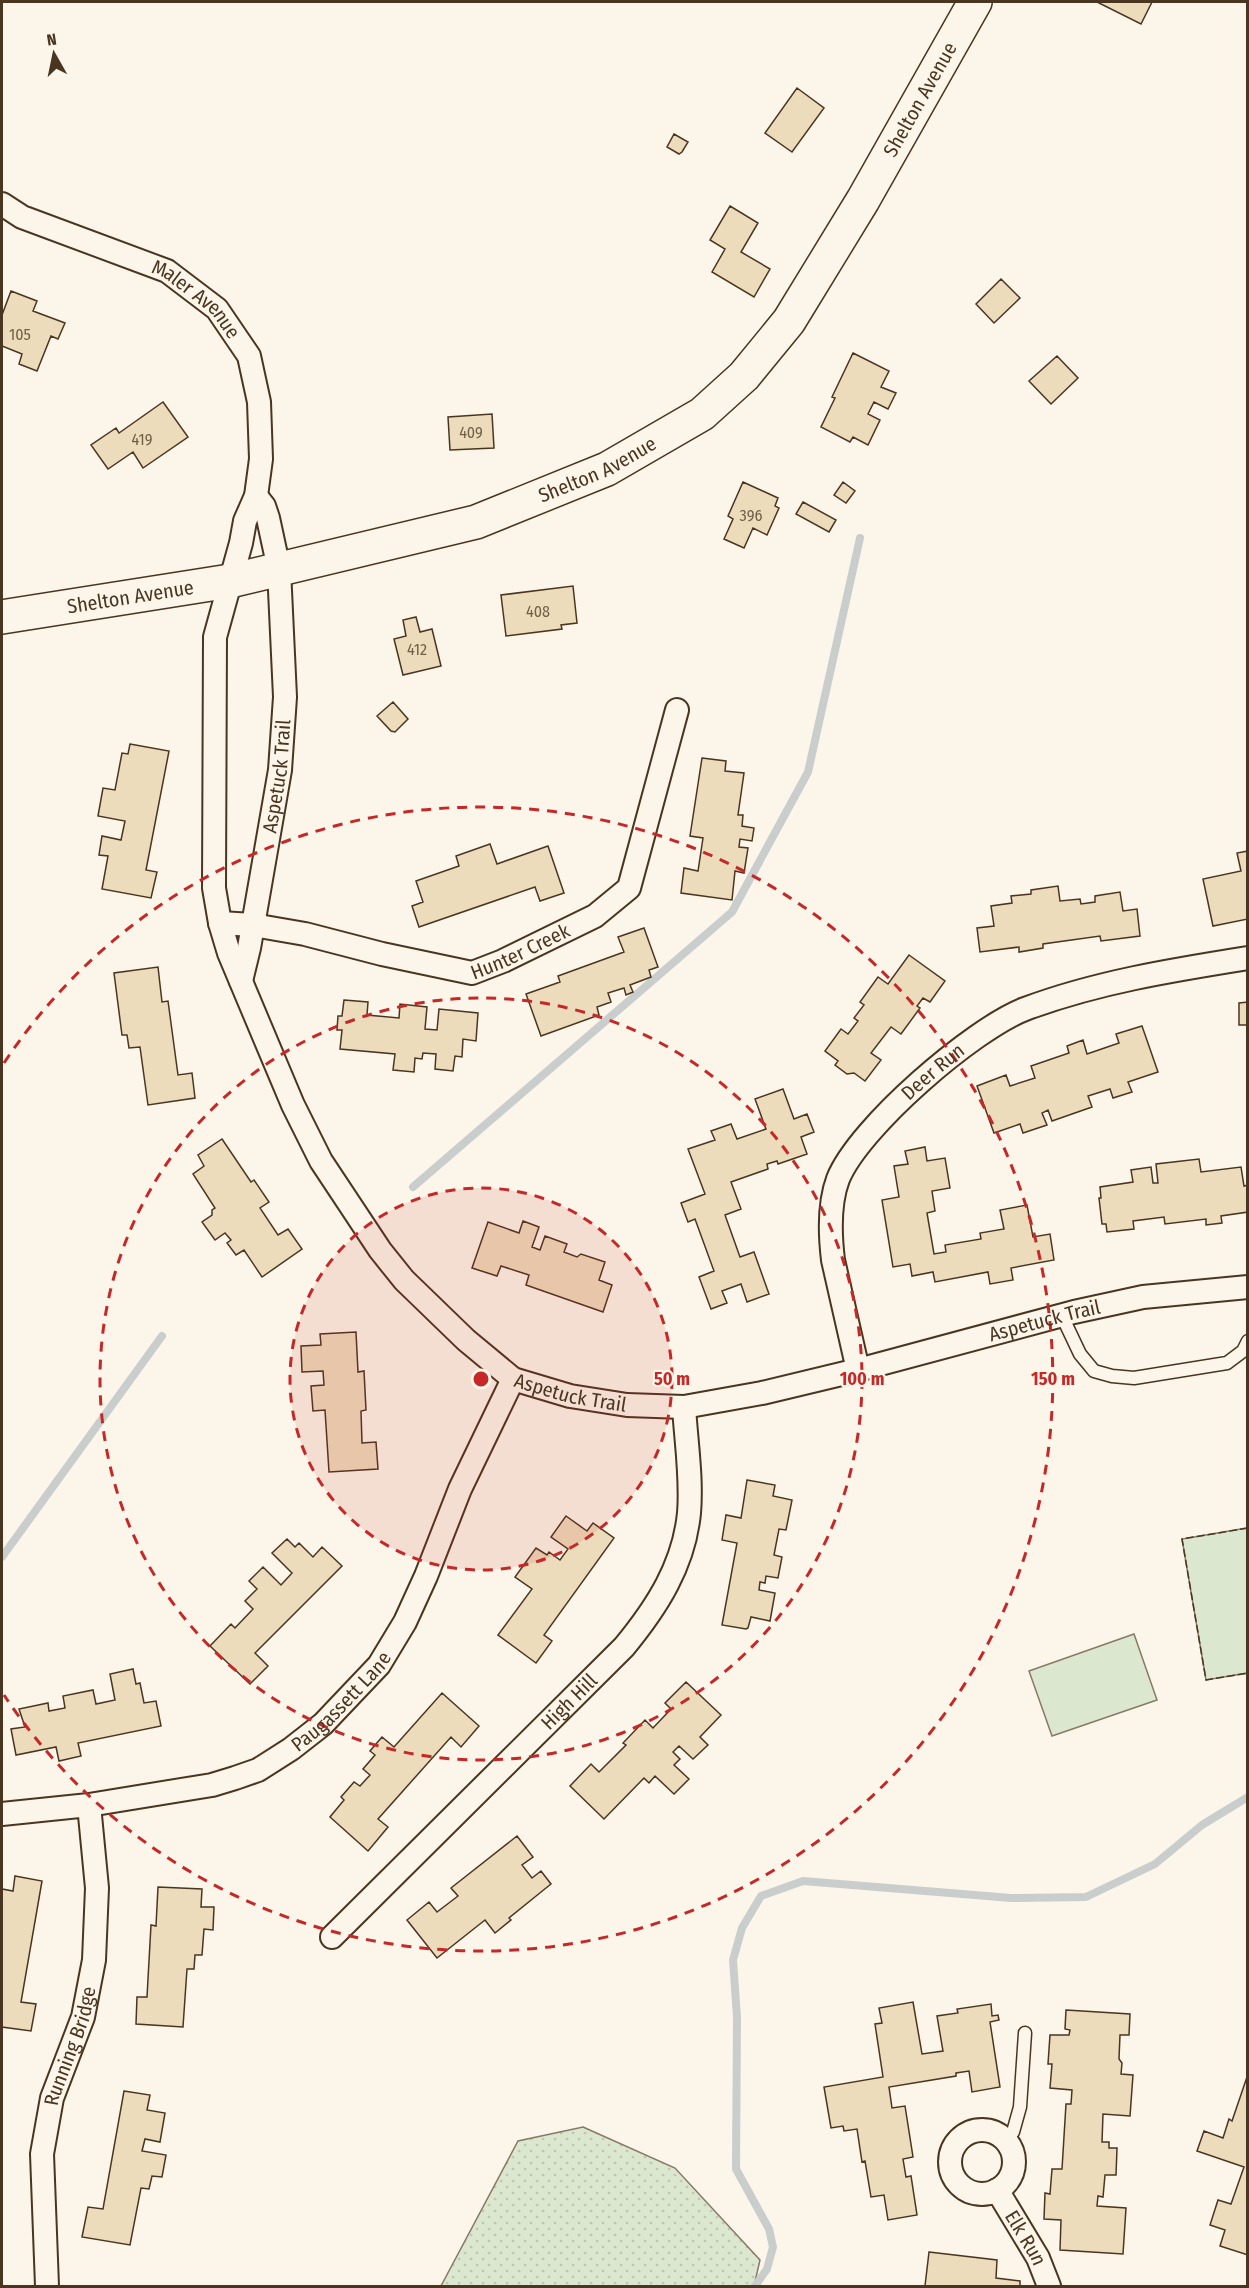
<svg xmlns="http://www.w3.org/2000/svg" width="1249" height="2288" font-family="'Fira Sans Condensed',sans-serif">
  <defs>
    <pattern id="grass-dots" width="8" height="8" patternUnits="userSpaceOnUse" patternTransform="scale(1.5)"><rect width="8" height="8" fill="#dce7d0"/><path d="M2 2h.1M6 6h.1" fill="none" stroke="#bec7b2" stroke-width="1.8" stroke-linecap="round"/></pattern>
  </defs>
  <rect width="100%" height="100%" fill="#fbf6e9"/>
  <!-- grass -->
  <path fill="url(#grass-dots)" stroke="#887966" stroke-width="1.5" d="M583,2127L675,2168L760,2260L754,2286H441L518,2141Z"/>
  <!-- park -->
  <path fill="#dce7d0" stroke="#887966" stroke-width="1.5" d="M1247,1528V1673L1206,1680L1182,1539Z
    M1134,1634L1157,1700L1052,1736L1029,1671Z"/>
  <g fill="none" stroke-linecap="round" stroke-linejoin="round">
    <!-- stream -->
    <path stroke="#c9cecd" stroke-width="8" d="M413,1187L732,912L808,772L860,538
      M2,1557L162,1336
      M755,2286L767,2269L773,2247L769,2229L736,2169L737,2017L733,1960L742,1928L761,1896L803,1881L1011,1898L1086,1897L1155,1864L1202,1825L1248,1797"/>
  </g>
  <!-- building -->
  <path fill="#ecdcbc" stroke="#4a3520" stroke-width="1.5" d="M1100,2H1152L1141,24L1099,3Z
    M797,88L824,108L792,152L765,133Z
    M674,134L688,142L682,152L679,154L667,147Z
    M730,206L758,223L741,252L770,269L754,297L712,272L725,249L710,240Z
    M1001,279L1020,298L994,323L976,304Z
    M11,291L37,301L33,311L65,323L58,339L51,336L37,371L19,364L22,354L2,346V315Z
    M853,353L889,371L881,387L896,393L888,409L874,402L868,414L880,420L868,445L853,437L850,442L821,427L835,398L832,397Z
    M1057,356L1078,378L1051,404L1029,381Z
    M163,402L188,437L143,468L133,452L108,469L91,445L116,428L119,433Z
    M492,414L494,448L450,450L448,417Z
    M743,482L778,498L775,506L779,508L767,535L753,528L744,548L724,539L733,519L728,516Z
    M843,482L855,491L846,503L834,495Z
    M803,502L836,520L829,532L796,514Z
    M573,586L577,623L561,625L562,629L506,636L501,595Z
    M416,617L420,632L432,629L441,666L403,675L394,639L406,636L403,620Z
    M393,702L408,719L395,732L391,731L377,716Z
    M130,744L169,751L146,870L157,872L151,898L102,889L108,856L99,855L102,836L121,840L125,821L98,816L103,788L115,790L122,753L128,754Z
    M702,758L726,761L725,771L744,773L738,815H743L742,826L754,828L752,841L740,839L739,847L748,848L744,873L735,871L732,900L681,893L684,868L698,871L703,838L690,836Z
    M490,844L497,864L548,846L564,893L540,901L535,887L419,927L412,906L423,902L416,881L459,866L456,856Z
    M1248,851V919L1213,926L1203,879L1241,871L1237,853Z
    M1058,886L1060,901L1080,899L1081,904L1095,902V896L1120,892L1123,911L1137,909L1140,936L1101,941L1100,936L1043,944V948L1019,952V947L980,952L977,928L994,926L991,906L1012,903L1011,896L1031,894V890Z
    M644,928L658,967L649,970L651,977L630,985L633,992L626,995L624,988L608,993L611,1002L597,1007L599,1015L541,1036L526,994L560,982L558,976L624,952L618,937Z
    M909,955L945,981L930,1002L923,998L917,1006L920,1008L901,1034L891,1027L871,1053L881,1060L865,1081L854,1073L847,1074L835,1065L838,1061L825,1051L841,1029L848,1034L858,1021L854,1018L864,1005L860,1002L878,977L888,984Z
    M158,967L162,1002L168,1001L178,1075L192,1073L195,1098L148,1105L140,1047L129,1048L127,1035H122L114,973Z
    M344,1000L368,1002L367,1015L399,1018L400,1004L427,1007L425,1029L437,1030L439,1009L478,1013L476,1041L463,1039L462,1057L455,1056L453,1071L435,1069L436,1054L423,1053L422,1059L415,1058L414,1072L393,1070L395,1054L340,1049L342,1030H337L338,1016H342Z
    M1248,1002V1025H1239V1003Z
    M1142,1026L1158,1072L1128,1082L1132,1092L1113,1098L1110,1089L1088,1096L1092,1107L1052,1121L1048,1110L1042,1113L1047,1125L1023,1133L1020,1124L994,1133L977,1086L1006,1075L1010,1086L1035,1078L1031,1066L1069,1053L1067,1046L1083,1040L1087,1054L1119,1043L1116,1034Z
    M783,1089L794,1119L807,1114L814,1132L801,1137L807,1154L778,1164L777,1161L767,1164L768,1169L731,1182L741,1209L725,1215L740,1257L754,1252L769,1294L747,1302L741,1284L722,1291L727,1303L711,1309L699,1277L714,1271L695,1219L688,1222L681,1203L705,1194L688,1149L715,1140L711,1131L731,1124L737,1139L766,1129L755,1099Z
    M222,1139L251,1182L254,1180L269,1202L260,1208L278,1235L288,1229L302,1249L262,1277L244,1250L236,1255L227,1243L231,1240L225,1233L215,1240L202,1222L212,1215V1210L215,1208L193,1174L204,1166L198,1155Z
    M925,1147L927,1161L945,1158L950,1188L932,1191L935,1211L927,1213L934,1254L946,1252L945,1245L981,1239L980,1233L1004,1229L1000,1210L1027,1205L1033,1237L1050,1234L1054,1260L1011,1268L1013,1280L990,1284L988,1272L935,1282L933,1272L912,1276L910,1264L893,1267L882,1200L899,1197L894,1166L908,1164L905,1151Z
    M1199,1159L1201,1172L1241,1167L1244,1186L1248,1185V1212L1221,1216L1222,1223L1206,1225V1219L1165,1224L1164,1217L1133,1221L1134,1229L1107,1232L1106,1224H1102L1099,1198H1101L1100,1187L1133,1182L1131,1170L1151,1167L1153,1183H1158L1156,1164Z
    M523,1221L539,1227L532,1247L540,1250L545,1236L567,1244L564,1252L577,1257L581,1254L605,1262L599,1280L612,1285L603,1312L526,1285L529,1275L501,1266L497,1276L472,1268L488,1222L519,1233Z
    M356,1332L358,1372L364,1371L366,1410L361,1411L362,1443L376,1442L378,1469L329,1472L325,1410L313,1411L311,1386L324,1385L323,1371L302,1372L301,1346L321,1345L320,1334Z
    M747,1480L775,1485L773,1496L792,1500L786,1530L779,1529L774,1555L782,1557L778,1578L766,1576L765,1583L760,1582L759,1590L775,1593L770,1621L751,1617L748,1628L746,1629L722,1625L737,1543L722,1540L726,1515L741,1518Z
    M566,1516L587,1531L593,1523L614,1538L544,1635L552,1641L536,1663L498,1635L532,1589L515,1577L536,1548L547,1555L549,1552L560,1560L568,1549L551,1537Z
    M287,1539L295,1547L299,1543L313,1557L322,1547L342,1566L255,1653L268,1666L250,1684L210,1646L231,1624L235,1628L253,1609L245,1601L257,1589L249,1581L263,1567L281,1585L292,1573L272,1553Z
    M133,1669L136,1684L140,1683L144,1703L156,1701L161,1726L78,1743L81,1756L59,1761L56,1747L16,1755L11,1729L25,1727L19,1709L48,1703L49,1711L65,1708L63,1696L93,1690L96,1704L115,1700L110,1674Z
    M686,1682L721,1715L700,1737L708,1745L693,1759L679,1746L673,1752L680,1759L674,1765L689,1779L674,1794L655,1776L649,1783L644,1778L604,1819L570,1786L591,1764L599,1772L626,1745L623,1743L645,1720L653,1728L671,1709L665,1703Z
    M442,1693L479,1726L461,1747L451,1737L378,1819L388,1827L368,1851L330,1817L344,1800L341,1797L354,1782L360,1786L370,1775L363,1769L375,1755L370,1751L382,1737L394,1747Z
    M517,1836L533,1857L522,1865L532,1878L541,1871L551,1884L509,1918L511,1920L495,1933L485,1920L437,1958L407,1920L429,1902L437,1912L458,1896L451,1888Z
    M15,1876L42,1881L21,2002L36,2004L31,2031L2,2027V1889L13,1891Z
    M158,1887L202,1889L201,1907H214L213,1930L204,1929L202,1955H195L194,1969H187L183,2027L136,2024L137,1997H147L151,1925L156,1926Z
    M913,2002L922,2054L943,2051L937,2016L958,2013L957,2009L991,2004L992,2016L998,2015L999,2020L990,2022L1000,2087L972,2092L969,2071L956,2073V2076L889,2087L892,2108L905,2106L913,2157L903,2159L906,2177L911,2176L917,2215L888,2220L884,2195L871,2197L865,2161L862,2162L857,2129L844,2131L843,2126L831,2128L824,2087L883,2077L875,2024L882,2023L879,2008Z
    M1066,2010L1130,2014L1129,2035H1120L1119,2059L1122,2063L1121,2074L1133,2075L1130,2116L1103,2114L1102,2142H1109V2148H1117L1116,2175H1105L1103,2197L1098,2196L1097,2206L1126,2208L1123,2254L1060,2250L1061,2220L1044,2219L1045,2193L1050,2194L1052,2169H1062L1066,2104H1071L1072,2090L1050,2088L1052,2064H1048L1050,2035H1069L1070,2030L1065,2029Z
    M1248,2074V2255L1220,2246L1225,2230L1210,2225L1218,2200L1231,2204L1244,2167L1197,2151L1204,2131L1223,2138L1229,2119L1232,2121Z
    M124,2091L150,2095L147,2110L165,2113L160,2142L145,2139L142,2151L166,2155L162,2177L152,2176L149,2189L141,2188L130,2245L82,2237L88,2207L103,2209Z
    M929,2252L997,2260L996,2278L1020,2281V2286H925Z"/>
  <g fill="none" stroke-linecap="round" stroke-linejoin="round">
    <defs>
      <path id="lane" d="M1062,1316L1080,1354L1094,1371L1112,1376L1134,1378L1227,1363L1243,1351L1248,1341
        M1004,2138L1013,2132L1020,2107L1025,2033"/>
      <g id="street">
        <path id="s1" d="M2,204L22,217L167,271L217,309L249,356L259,402L261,459L256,496L245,521L241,543L215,637L214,888L220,923L229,953L293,1105L321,1161L380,1250L404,1280L466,1340L513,1379L570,1396L627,1405L684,1407L762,1393L858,1370L1074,1312L1143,1297L1248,1287"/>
        <path id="s2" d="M220,923L253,925L305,934L382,954L472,973L503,961L595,916L629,888L677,710"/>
        <path id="s3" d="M241,981L249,948L280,770L285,697L279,569L268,518L264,506L256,496"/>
        <path id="s4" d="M858,1370L833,1260C830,1235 829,1203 838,1179C859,1127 973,1029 1025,1009C1097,982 1173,970 1248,958"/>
        <path id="s5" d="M2,1814L89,1805L212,1785L235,1778L258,1770L291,1749L323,1724L379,1665L405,1622L426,1576L460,1489L513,1379"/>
        <path id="s6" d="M332,1937L624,1647C657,1607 684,1565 689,1513C692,1478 686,1441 684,1407"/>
        <circle cx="982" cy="2162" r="32"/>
        <path id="s7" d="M997,2190L1038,2258L1049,2286"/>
        <path id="s8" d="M47,2286L42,2154L52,2098L83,2017L94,1960L97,1888L89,1805"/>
      </g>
      <g id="secondary">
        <path id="s9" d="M2,617L230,581L476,522L607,469L702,414L744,376L789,321L863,200L975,2"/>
      </g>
    </defs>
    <!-- lane casing -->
    <use href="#lane" stroke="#4a3520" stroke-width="15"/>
    <!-- street casing -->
    <use href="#street" stroke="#4a3520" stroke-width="26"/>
    <!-- secondary casing -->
    <use href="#secondary" stroke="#4a3520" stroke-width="36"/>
    <!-- lane -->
    <use href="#lane" stroke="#fbf6e9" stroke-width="12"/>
    <!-- street -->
    <use href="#street" stroke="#fbf6e9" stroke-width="22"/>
    <!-- secondary -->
    <use href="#secondary" stroke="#fbf6e9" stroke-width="33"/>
    <!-- fence -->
    <path stroke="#4a3520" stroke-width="1.5" stroke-dasharray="8 3" stroke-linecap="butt" d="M1248,1528L1182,1539L1206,1680L1248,1673"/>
  </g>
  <!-- distance rings -->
  <circle cx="481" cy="1379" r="191" fill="#c62828" fill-opacity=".12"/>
  <g fill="none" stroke="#c62828" stroke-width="3" stroke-dasharray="10 8">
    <circle cx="481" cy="1379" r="191"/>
    <circle cx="481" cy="1379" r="381"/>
    <path d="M4 1063A572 572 0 1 1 4 1695"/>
  </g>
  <g text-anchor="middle" stroke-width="4.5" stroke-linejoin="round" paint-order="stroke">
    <!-- number labels -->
    <g font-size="16" fill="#725f47">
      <text x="20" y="340">105</text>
      <text x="471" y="438">409</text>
      <text x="142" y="445">419</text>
      <text x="751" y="521">396</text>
      <text x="538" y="617">408</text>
      <text x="417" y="655">412</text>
    </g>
    <!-- street labels -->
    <g font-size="20" fill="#4a3520" stroke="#fbf6e9">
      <text dy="7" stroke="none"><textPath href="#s9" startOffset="1120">Shelton Avenue</textPath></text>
      <text dy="7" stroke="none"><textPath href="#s1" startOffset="219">Maler Avenue</textPath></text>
      <text dy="7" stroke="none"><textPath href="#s9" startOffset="616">Shelton Avenue</textPath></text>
      <text dy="7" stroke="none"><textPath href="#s9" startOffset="130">Shelton Avenue</textPath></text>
      <text dy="7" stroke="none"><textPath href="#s3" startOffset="208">Aspetuck Trail</textPath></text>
      <text dy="7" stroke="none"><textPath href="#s2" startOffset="310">Hunter Creek</textPath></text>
      <text dy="7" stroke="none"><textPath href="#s4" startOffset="339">Deer Run</textPath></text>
      <text dy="7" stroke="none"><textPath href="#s1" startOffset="1970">Aspetuck Trail</textPath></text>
      <text dy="7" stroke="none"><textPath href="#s1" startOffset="1484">Aspetuck Trail</textPath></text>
      <text dy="7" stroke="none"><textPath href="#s5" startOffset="369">Paugassett Lane</textPath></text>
      <text dy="7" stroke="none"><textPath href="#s6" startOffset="334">High Hill</textPath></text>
      <text dy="7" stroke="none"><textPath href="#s8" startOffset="244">Running Bridge</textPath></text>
      <text dy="7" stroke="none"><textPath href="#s7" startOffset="56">Elk Run</textPath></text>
    </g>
  </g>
  <circle cx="481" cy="1379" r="9" fill="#c62828" stroke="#fbf6e9" stroke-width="3"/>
  <g font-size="18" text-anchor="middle" font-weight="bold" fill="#c62828" stroke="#fbf6e9" stroke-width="4.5" stroke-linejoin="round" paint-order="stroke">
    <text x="672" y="1385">50 m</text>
    <text x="862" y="1385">100 m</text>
    <text x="1053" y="1385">150 m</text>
  </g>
  <!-- border -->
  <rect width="1249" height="2288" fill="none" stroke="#4a3520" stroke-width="6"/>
  <!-- north arrow -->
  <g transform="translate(54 54) rotate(351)" stroke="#fbf6e9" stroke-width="4.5" paint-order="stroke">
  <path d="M0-4.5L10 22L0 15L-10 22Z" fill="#4a3520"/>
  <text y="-9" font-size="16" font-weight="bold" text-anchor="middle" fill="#4a3520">N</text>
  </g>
</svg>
